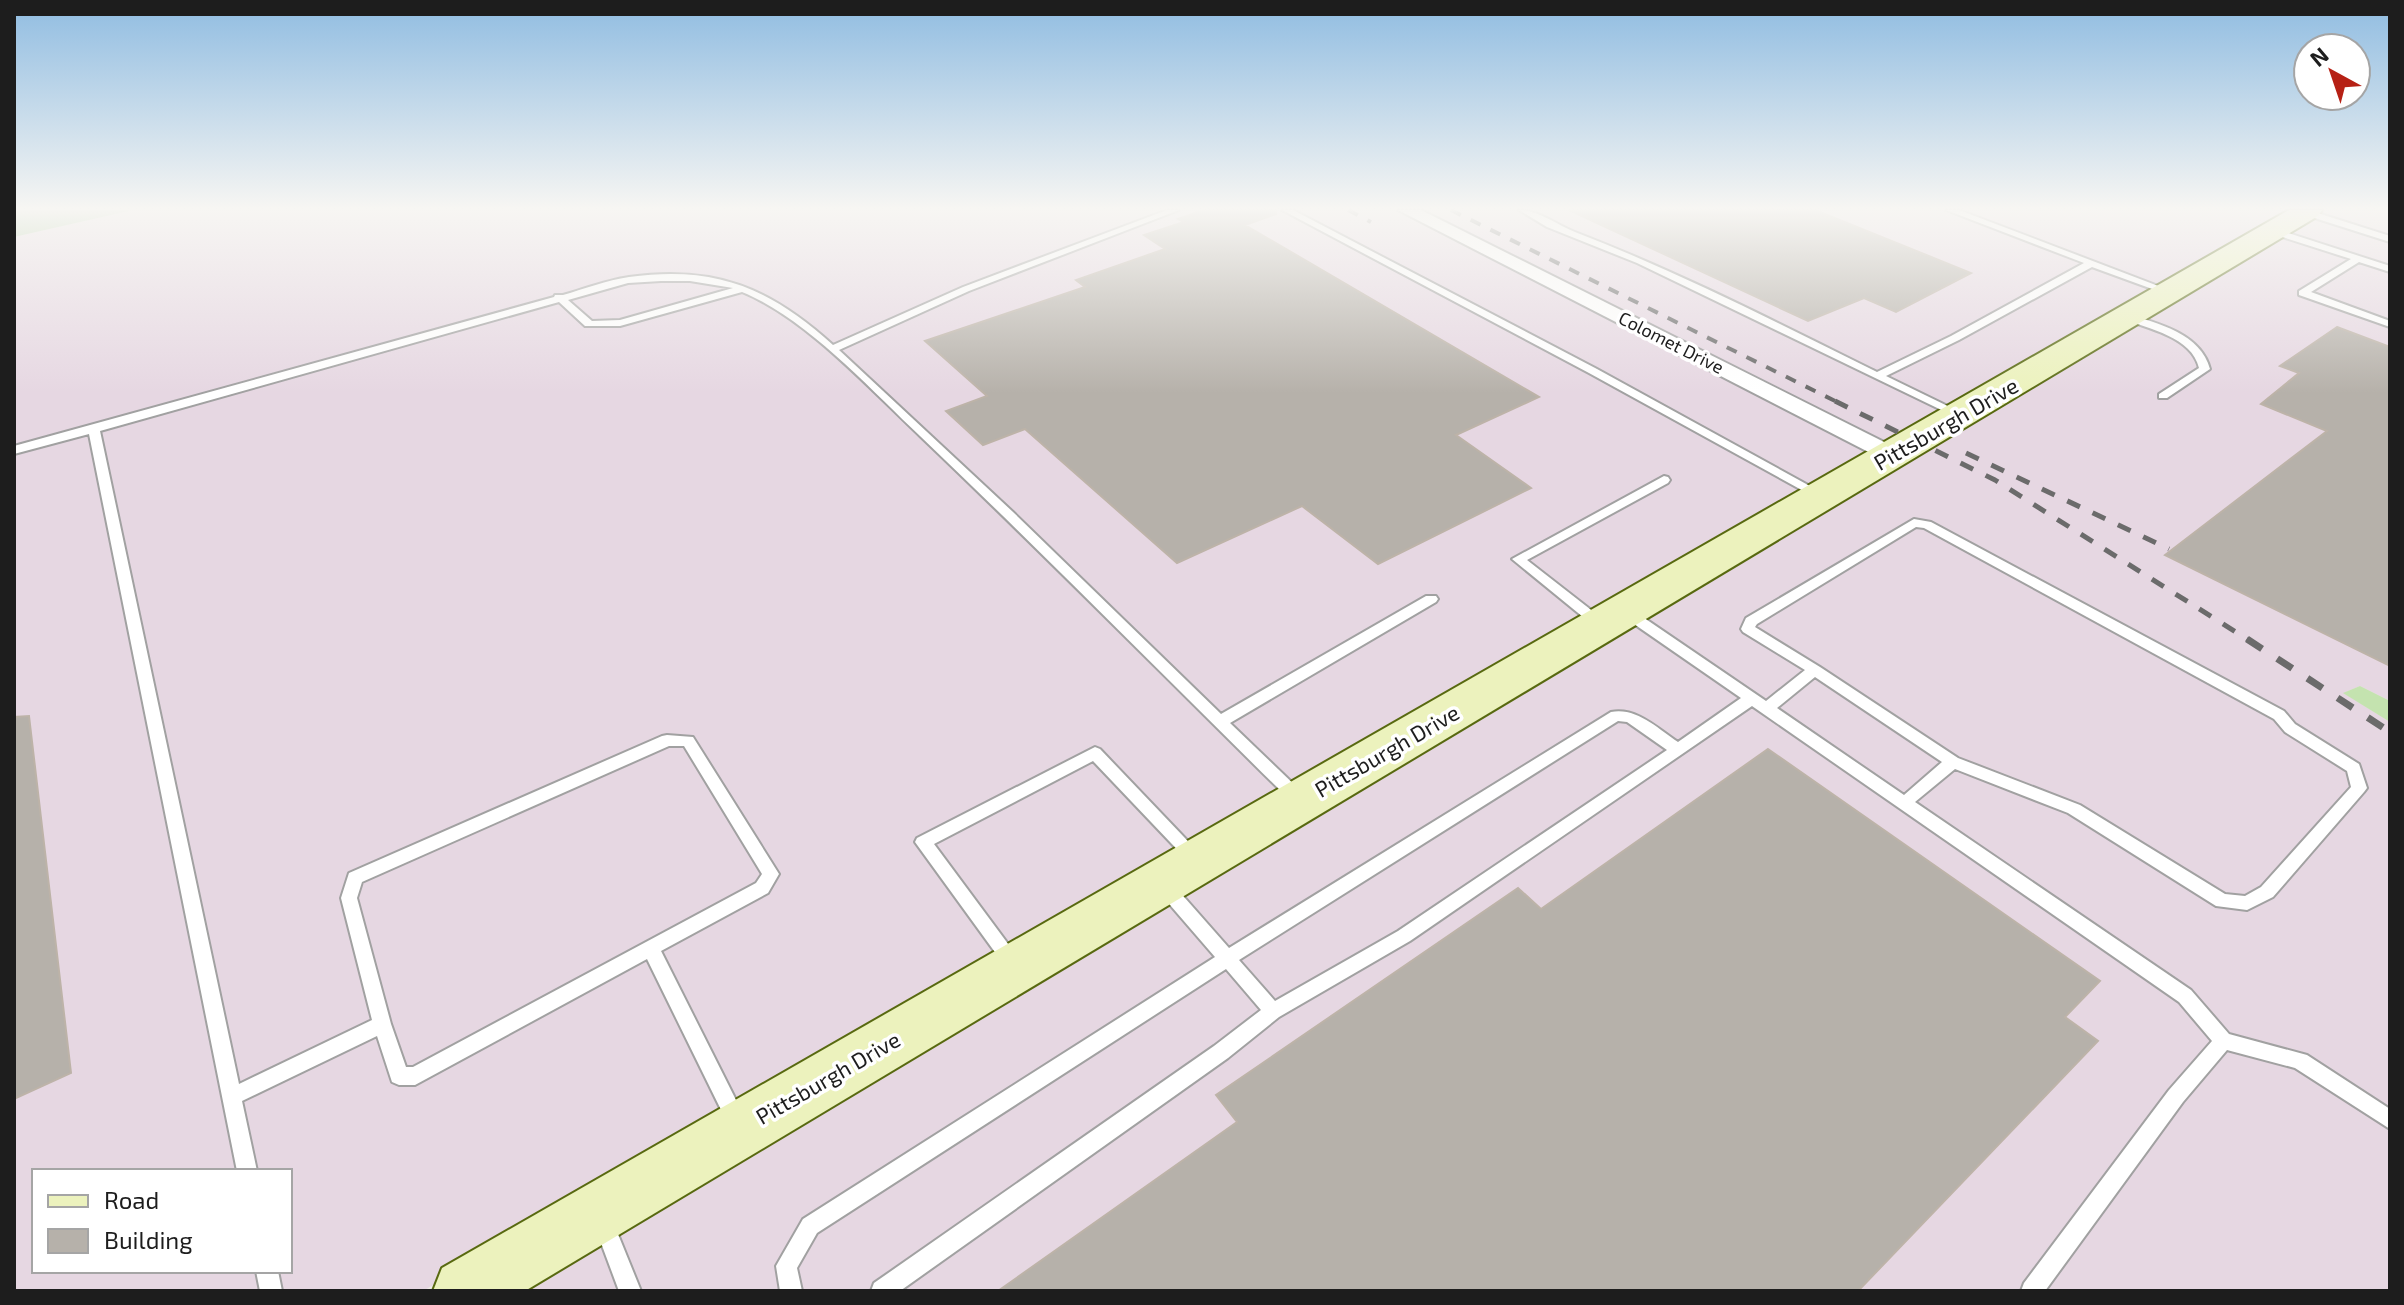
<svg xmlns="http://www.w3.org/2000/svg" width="2404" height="1305" font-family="'Exo 2',sans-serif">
  <rect width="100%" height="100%" fill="#edebe4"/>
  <!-- industrial -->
  <path fill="#e6d7e2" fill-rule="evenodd" d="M133,210H2390V701L2360,686L2344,693L2390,722V1291H480L469,1264L423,1291H14V237ZM34,1171H290V1271H34Z"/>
  <!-- grass -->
  <path fill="#c4e3af" d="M2360,686L2390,701V722L2343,693Z"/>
  <!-- forest -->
  <path fill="#a7c89d" d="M14,210H133L14,237Z"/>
  <!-- building -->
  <path fill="#b6b1aa" stroke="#bdb3a8" stroke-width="2" d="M1204,210H1275L1276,214L1245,225L1539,397L1456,435L1531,488L1378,564L1302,506L1177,563L1025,429L983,445L946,411L987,396L925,341L1085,287L1076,280L1165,249L1144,235L1184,222L1178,219Z
    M1569,210H1815L1971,273L1896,312L1864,298L1808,321Z
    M2337,327L2390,347V666L2165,555L2327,431L2261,404L2299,373L2280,366Z
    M29,716L71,1073L14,1099V717Z
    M1768,749L2100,981L2065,1017L2098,1041L1858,1291H998L1237,1122L1216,1095L1518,888L1541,909Z"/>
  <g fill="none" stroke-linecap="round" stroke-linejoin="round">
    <defs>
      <path id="lane" d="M1167,210H1179L969,291L839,350L1013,512L1221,714L1426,596H1436L1438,599L1436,602L1230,723L1303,793L1305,797L1303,801H1291C1168,680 1046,556 920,436C870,389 806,318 742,292L620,326H585L559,302L100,431L239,1084L372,1020L341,898L349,873L662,736L667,735L693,737L779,874L768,893L661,951L743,1114L746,1120L743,1126L736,1129L729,1126L647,959L415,1085H399L392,1082L377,1036L242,1101L257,1171H237L89,434L14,454V446L554,297L555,295H563C584,289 607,280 629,277C716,265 770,288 833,345L963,287ZM661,281H690L733,288L620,320L592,321L568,300L628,283ZM669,746H684L762,874L756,883L413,1067H406L391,1024L357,898L362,882Z
        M1282,210H1293L1597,369L1828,496L1822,500L1818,499L1589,373Z
        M1519,210C1538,210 1557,225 1575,232C1679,272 1778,323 1877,372L1951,336L2084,263L1946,210H1959L2174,292L2166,294L2092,267L1959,340L1886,376L1964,414L1966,416L1960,419L1637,263L1547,227Z
        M2302,210H2308L2390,236V242L2302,214Z
        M2270,229H2276L2390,266V272L2359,262L2311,292L2390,321V327L2299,295V291L2351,259L2270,233Z
        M2127,314C2158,323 2201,334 2210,369L2167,398H2159V394L2199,368C2192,337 2149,329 2123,319L2122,317Z
        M1664,476L1668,477L1670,480L1668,483L1527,560L1604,620L1606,623L1604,626H1594L1512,559Z
        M1914,519L1931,522L2284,711L2295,724L2359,764L2367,788L2364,792L2273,897L2247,910L2216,906L2068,813L1955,769L1915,802L2191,990L2229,1034L2307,1055L2390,1109V1129L2295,1068L2227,1050L2183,1102L2045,1291H2021L2024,1283L2169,1090L2212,1041L2179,1002L1752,706L1410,941L1279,1017L1228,1058L900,1291H871L874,1283L1214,1046L1261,1010L1226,969L817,1233L797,1268L802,1291H780L776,1266L803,1219L1215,957L1158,891L1156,886L1158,881L1164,879L1170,881L1229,948L1611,712C1637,707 1658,729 1678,742L1741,698L1621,615L1619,612L1621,609H1631L1766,701L1805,670L1743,632L1741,629L1746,618ZM1916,527L1924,528L2274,719L2285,732L2347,771L2351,787L2261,887L2245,896L2225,894L2080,805L1958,758L1820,667L1755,627L1757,624ZM1815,677L1942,762L1904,795L1777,708ZM1618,721L1627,722L1667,750L1398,931L1275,1001L1239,960Z
        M1095,747L1100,749L1204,858L1202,863L1196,865L1190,863L1093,761L934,844L1017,956L1020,961L1017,966L1011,968L1005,966L915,842L917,838Z
        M604,1214L611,1217L641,1291H619L594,1224L597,1217Z
        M256,1271H278L282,1291H260Z"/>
      <path id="street" d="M1398,210H1421L1900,450L1904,455L1900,460H1884Z"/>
      <path id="secondary" d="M2289,210H2322L2318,216L525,1291H433L442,1268Z"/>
    </defs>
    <!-- lane casing -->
    <use href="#lane" stroke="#a1a1a1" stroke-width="4"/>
    <!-- street casing -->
    <use href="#street" stroke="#a1a1a1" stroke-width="4"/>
    <!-- secondary casing -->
    <use href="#secondary" stroke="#586910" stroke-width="4"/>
    <!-- lane -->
    <use href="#lane" fill="#fff" fill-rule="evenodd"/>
    <!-- street -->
    <use href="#street" fill="#fff" fill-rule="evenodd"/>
    <!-- secondary -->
    <use href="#secondary" fill="#ecf2bd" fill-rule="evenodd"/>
    <!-- rail-far2 -->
    <path stroke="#6b6b6b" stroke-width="4" stroke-dasharray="11 11" stroke-linecap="butt" d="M1348,210L1371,222
      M1451,210L1839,403"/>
    <!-- rail-far1 -->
    <path stroke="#6b6b6b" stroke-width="5" stroke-dasharray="14 14" stroke-linecap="butt" d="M1835,401L1995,480L2250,641
      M1966,453L2169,549"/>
    <!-- rail -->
    <path stroke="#6b6b6b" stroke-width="7" stroke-dasharray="18 18" stroke-linecap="butt" d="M2247,639L2390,732"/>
  </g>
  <!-- sky -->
  <linearGradient id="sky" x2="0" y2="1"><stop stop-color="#8fbce1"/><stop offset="0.53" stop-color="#f7f6f3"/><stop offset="1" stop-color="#f7f6f3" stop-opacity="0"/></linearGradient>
  <rect width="2404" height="393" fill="url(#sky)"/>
  <g text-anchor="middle" stroke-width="7" stroke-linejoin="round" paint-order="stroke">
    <!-- far-street labels -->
    <g font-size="18" fill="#1d1d1d" stroke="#fff">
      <text transform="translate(1671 343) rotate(27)" y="6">Colomet Drive</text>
    </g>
    <!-- street labels -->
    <g font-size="22" fill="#1d1d1d" stroke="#fff">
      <text transform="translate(1946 424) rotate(-30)" y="8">Pittsburgh Drive</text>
      <text transform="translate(1387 751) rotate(-30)" y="8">Pittsburgh Drive</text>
      <text transform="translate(828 1078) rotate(-30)" y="8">Pittsburgh Drive</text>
    </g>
  </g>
  <!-- border -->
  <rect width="2404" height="1305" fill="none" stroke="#1d1d1d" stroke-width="32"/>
  <!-- legend -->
  <rect x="32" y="1169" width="260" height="104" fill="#ffffff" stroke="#a5a5a5" stroke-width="2"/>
  <rect x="48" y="1195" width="40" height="12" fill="#ecf2bd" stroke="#a5a5a5" stroke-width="2"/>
  <text x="104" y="1209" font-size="24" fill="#1d1d1d">Road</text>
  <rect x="48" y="1229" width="40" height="24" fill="#b6b1aa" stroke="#a5a5a5" stroke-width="2"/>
  <text x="104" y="1249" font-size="24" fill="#1d1d1d">Building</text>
  <!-- north arrow -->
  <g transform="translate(2332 72) rotate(320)"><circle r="38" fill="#ffffff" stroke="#a5a5a5" stroke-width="2"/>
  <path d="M0-6L14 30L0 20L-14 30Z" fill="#b62115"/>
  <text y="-12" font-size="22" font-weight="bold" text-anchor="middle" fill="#1d1d1d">N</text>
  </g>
</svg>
